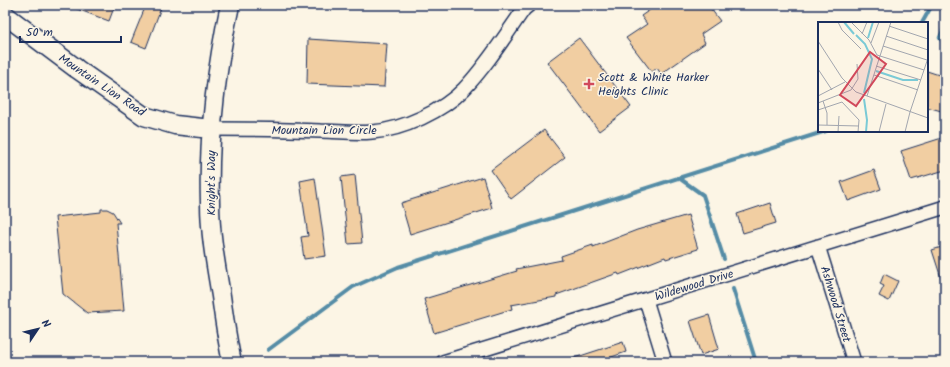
<svg xmlns="http://www.w3.org/2000/svg" width="950" height="367" font-family="Kalam,sans-serif">
  <rect width="100%" height="100%" fill="#fcf5e5"/>
  <filter id="ink" filterUnits="userSpaceOnUse"><feTurbulence type="fractalNoise" baseFrequency=".025" numOctaves="2"/><feDisplacementMap in="SourceGraphic" scale="8" xChannelSelector="R" yChannelSelector="G"/><feConvolveMatrix kernelMatrix="1 2 1 2 8 2 1 2 1" color-interpolation-filters="sRGB"/></filter>
  <g filter="url(#ink)">
    <!-- water -->
    <path fill="#7acad6" stroke="#548ca6" d="M945,22V41L941,42L938,38Z"/>
    <g fill="none" stroke-linecap="round" stroke-linejoin="round">
      <!-- stream -->
      <path stroke="#548ca6" stroke-width="4" d="M922,23L932,5
        M679,178L703,195L724,259
        M733,289L756,362
        M268,350L353,287L398,267L826,131"/>
    </g>
    <!-- building -->
    <path fill="#f1cea2" stroke="#1b2f5e" d="M70,5H115L109,21L69,6Z
      M146,5H162L146,48L131,42Z
      M657,5H708L720,21L701,34L705,43L661,74L657,68L652,72L626,38L647,24L641,16Z
      M579,38L631,107L599,131L547,62Z
      M308,39L387,44L384,87L307,84Z
      M927,71L945,77V112L927,107Z
      M544,130L565,157L511,199L491,170Z
      M945,137V170L911,180L901,151Z
      M874,170L881,189L848,201L841,182Z
      M355,175L362,243L348,244L341,177Z
      M483,177L492,208L410,234L401,203Z
      M315,178L326,256L304,259L301,237L308,236L300,181Z
      M770,203L776,223L743,233L737,214Z
      M101,209H107L113,212L120,223H116L124,311L87,313L63,294L55,217L101,212Z
      M688,215L698,249L666,259L665,257L619,275L618,273L556,295V297L511,305L512,309L434,333L424,299L517,271L516,269L562,260L561,256L593,245V247L637,230Z
      M945,246V283L943,284L932,250Z
      M884,274L898,281L889,301L879,296L884,286L880,284Z
      M709,315L719,349L701,355L690,321Z
      M623,342L626,352L597,362H568V360Z"/>
    <g fill="none" stroke-linecap="round" stroke-linejoin="round">
      <defs>
        <path id="street" d="M211,129C248,129 284,129 320,131C337,131 355,134 372,132C402,130 443,111 464,89C487,65 505,36 524,9L529,5
          M818,246L854,362
          M646,300L665,362
          M443,362L945,207"/>
        <path id="secondary" d="M230,5C216,70 208,137 210,203C210,234 216,266 221,296C224,318 227,340 232,362
          M5,15L77,69L144,116L175,125L211,129"/>
      </defs>
      <!-- street casing -->
      <use href="#street" stroke="#1b2f5e" stroke-width="16"/>
      <!-- secondary casing -->
      <use href="#secondary" stroke="#1b2f5e" stroke-width="21"/>
      <!-- street -->
      <use href="#street" stroke="#fcf5e5" stroke-width="13"/>
      <!-- secondary -->
      <use href="#secondary" stroke="#fcf5e5" stroke-width="18"/>
    </g>
  </g>
  <!-- markers -->
  <path fill="#d1495b" stroke="#fcf5e5" stroke-width="1.5" d="M587 78h4v4h4v4h-4v4h-4v-4h-4v-4h4z"/>
  <g text-anchor="middle" stroke-width="3" stroke-linejoin="round" paint-order="stroke">
    <!-- poi labels -->
    <g font-size="12" fill="#1b2f5e" stroke="#fcf5e5" text-anchor="start">
      <text x="598" y="81">Scott &amp; White Harker<tspan x="598" dy="14">Heights Clinic</tspan></text>
    </g>
    <!-- street labels -->
    <g font-size="12" fill="#1b2f5e" stroke="#fcf5e5">
      <text transform="translate(102 85) rotate(34)" y="4">Mountain Lion Road</text>
      <text x="324" y="134">Mountain Lion Circle</text>
      <text transform="translate(211 183) rotate(-90)" y="4">Knight's Way</text>
      <text transform="translate(694 285) rotate(-17)" y="4">Wildewood Drive</text>
      <text transform="translate(836 304) rotate(73)" y="4">Ashwood Street</text>
    </g>
  </g>
  <!-- overview -->
  <g transform="translate(818 22)">
    <rect width="110" height="110" fill="#fcf5e5"/>
    <path fill="none" stroke="#7acad6" stroke-width="2" d="M26,0L36,12M38,13L47,22L54,37L46,71M50,16L55,0M58,49L85,58H100M46,77L49,98L48,110"/>
    <path fill="none" stroke="#a2a6af" stroke-width="1" d="M20,0L24,8L43,27M33,0L51,18L59,33L106,48M71,4L110,17M44,12L49,0M68,14L110,28M0,19L24,56L38,70L110,96M53,21L61,0M65,24L109,38M58,44L103,58M0,47L14,68M56,53L100,68M0,74L27,60M49,74L73,0M5,79L9,91V103M0,81L33,68L40,57L39,42M0,88L24,80L41,98L40,110M92,90L110,36M0,103L41,104M20,110L21,94M61,110L68,82M87,110L92,90"/>
    <path fill="#d1495b" fill-opacity="0.15" stroke="#d1495b" stroke-width="2" d="M52,30L68,42L38,84L22,73Z"/>
    <rect width="110" height="110" fill="none" stroke="#1b2f5e" stroke-width="2"/>
  </g>
  <!-- margin -->
  <rect width="950" height="367" fill="none" stroke="#fcf5e5" stroke-width="20"/>
  <rect x="10" y="10" width="930" height="347" fill="none" stroke="#1b2f5e" stroke-width="1.5" filter="url(#ink)"/>
  <!-- north arrow -->
  <g transform="translate(38 329) rotate(55)" stroke="#fcf5e5" stroke-width="3" paint-order="stroke">
  <path d="M0-3L7 15L0 10L-7 15Z" fill="#1b2f5e"/>
  <text y="-6" font-size="11" font-weight="bold" text-anchor="middle" fill="#1b2f5e">N</text>
  </g>
  <!-- scale -->
  <path d="M20 36v6h101v-6" fill="none" stroke="#1b2f5e" stroke-width="2"/>
  <text x="26" y="36" font-size="12" fill="#1b2f5e" stroke="#fcf5e5" stroke-width="3" paint-order="stroke">50 m</text>
</svg>
